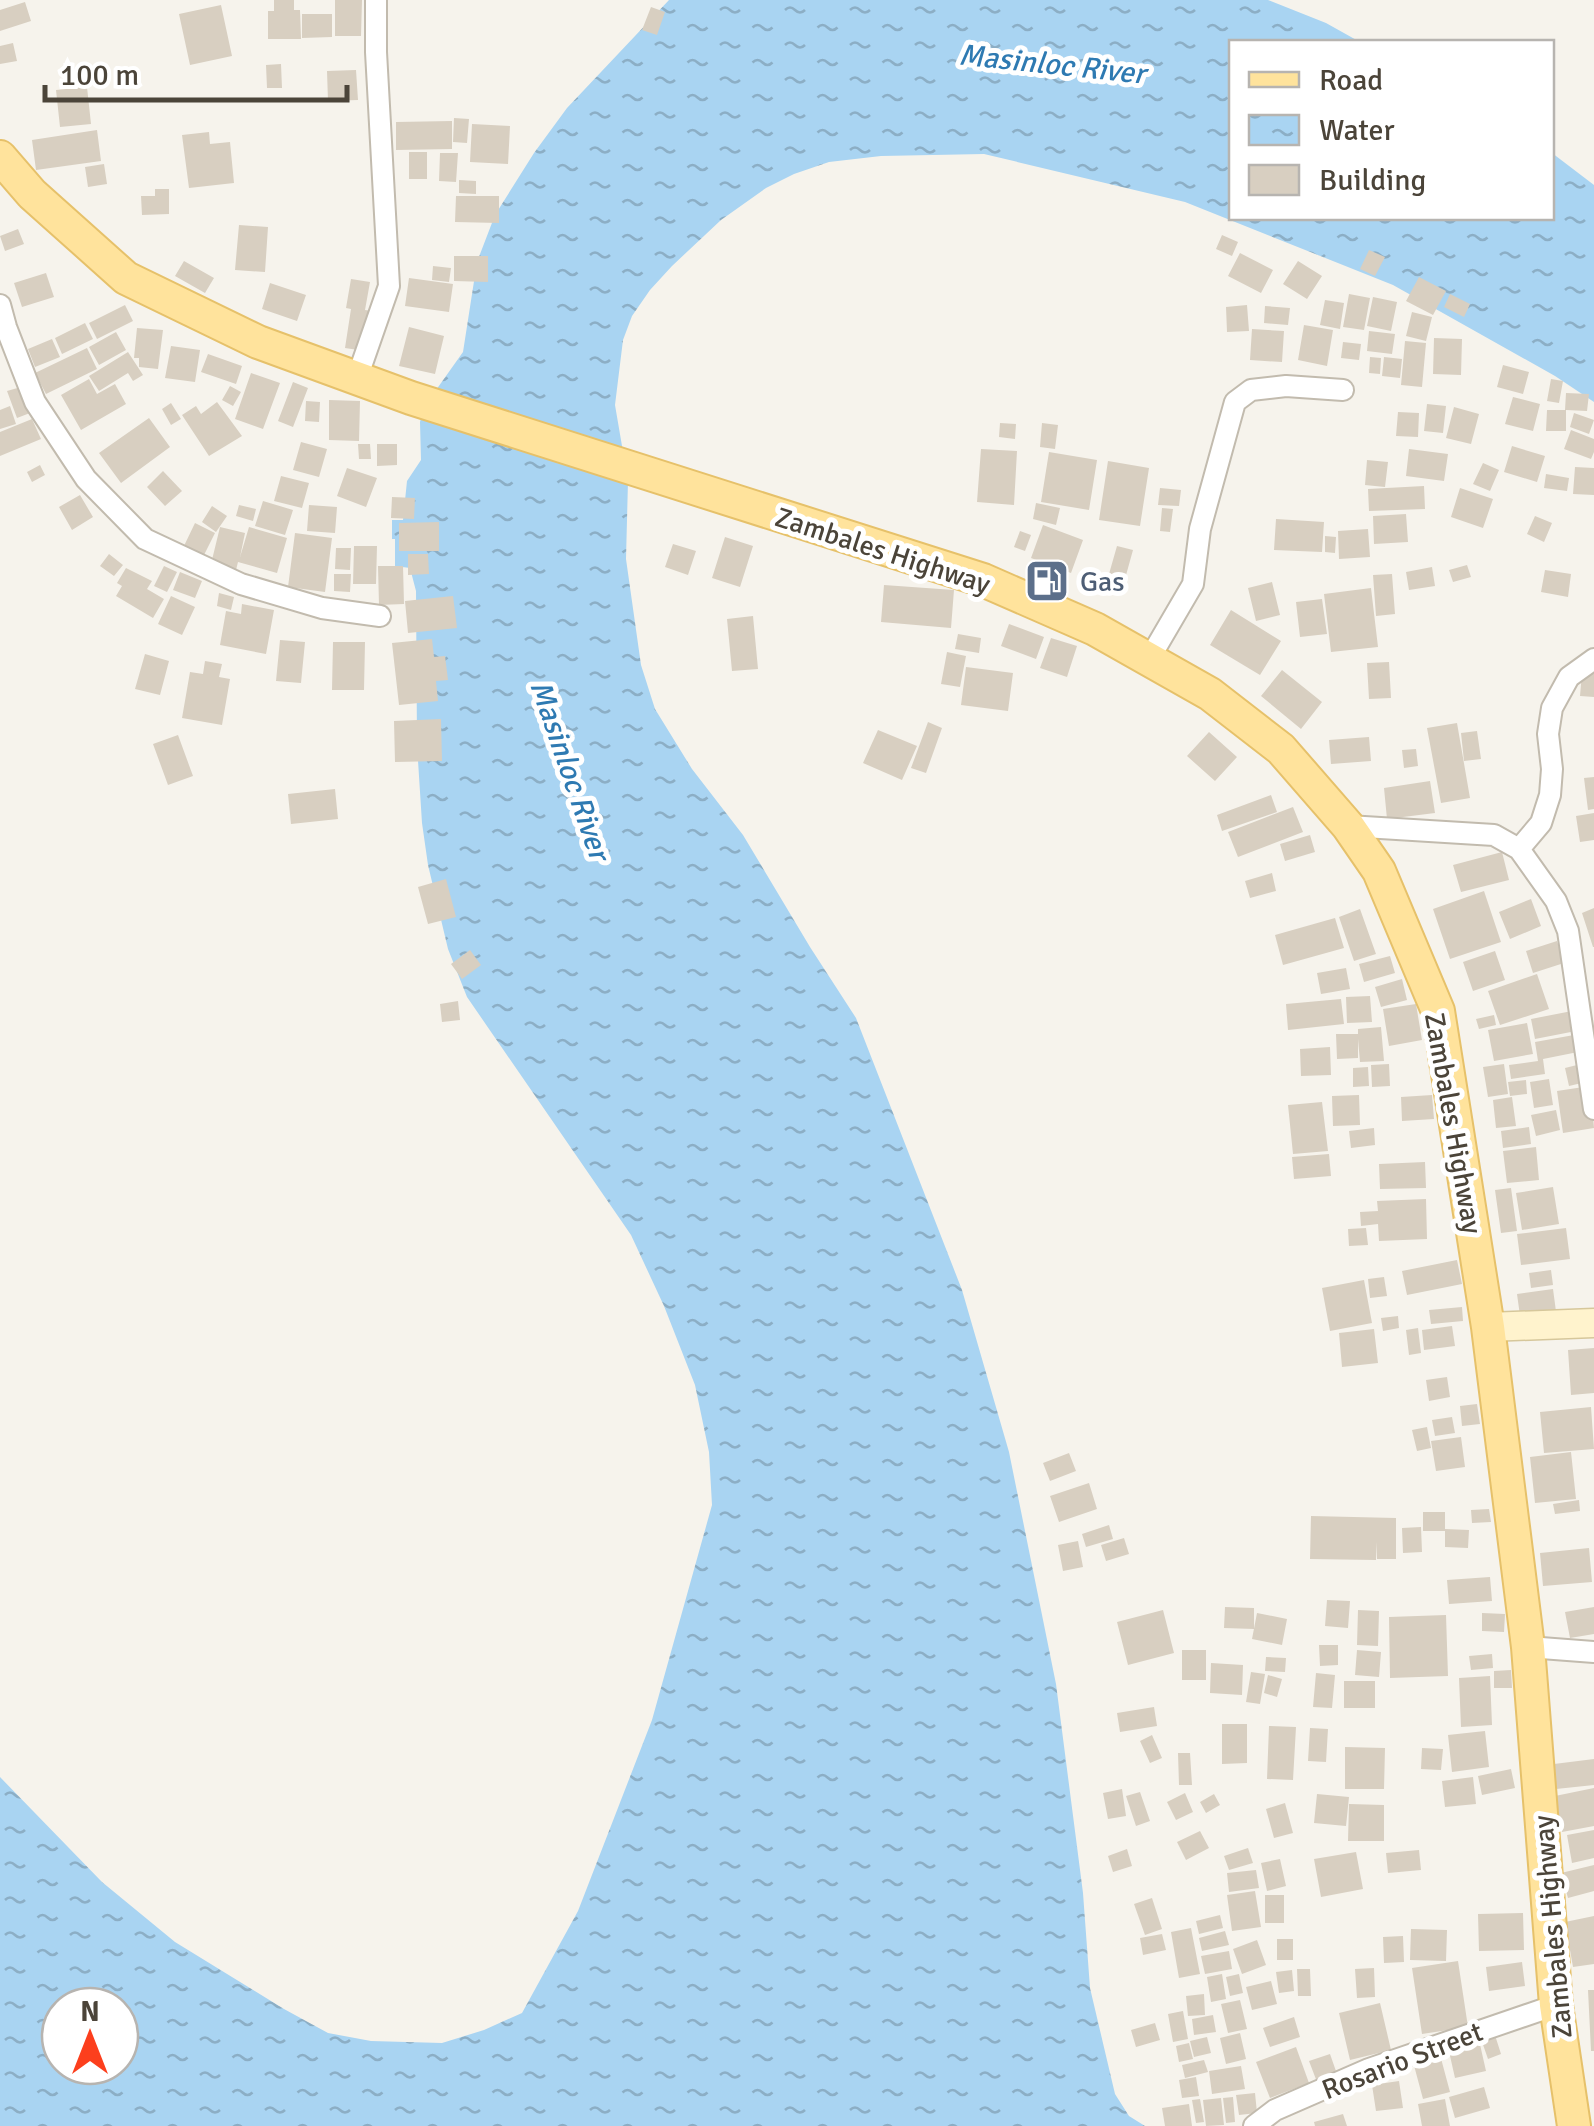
<svg xmlns="http://www.w3.org/2000/svg" width="1594" height="2126" font-family="Signika,sans-serif">
  <defs>
    <pattern id="water-ripples" width="26" height="14" patternUnits="userSpaceOnUse" patternTransform="scale(2.5)"><rect width="26" height="14" fill="#a9d4f2"/><path d="M2 4q2-2 4 0t4 0M15 11q2-2 4 0t4 0" fill="none" stroke="#8caec5"/></pattern>
  </defs>
  <rect width="100%" height="100%" fill="#f6f3ec"/>
  <!-- water -->
  <path fill="url(#water-ripples)" fill-rule="evenodd" d="M669,0H1268L1326,23L1360,42H1232V218H1552V153L1594,185V402L1555,376L1393,285L1185,202L984,154L881,156L829,162L794,174L766,188L721,220L672,266L650,290L632,316L623,340L615,405L628,481L626,559L641,665L655,709L692,769L743,835L810,947L856,1018L962,1290L1009,1452L1056,1684L1083,1893L1090,1988L1115,2094L1129,2116L1145,2126H0V1777L102,1882L175,1942L284,2009L328,2033L371,2041L442,2043L484,2030L522,2013L578,1911L652,1720L712,1505L709,1452L695,1385L664,1306L631,1235L467,997L448,949L428,865L422,823L417,745L416,591L410,568L395,566V539H392V520H403L407,481L421,460L420,422L424,407L463,352L477,262L495,215L534,153L567,108ZM60,2006H120V2066H60Z"/>
  <!-- building -->
  <path fill="#d8cfc1" d="M274,0H294V10H300L301,39H268V11H274Z
    M335,0H362L361,36H335Z
    M25,2L31,21L0,31V10Z
    M221,5L232,56L190,65L179,14Z
    M651,7L665,12L657,35L642,30Z
    M302,14H332V37L302,38Z
    M13,43L17,61L0,64V46Z
    M281,64L282,88H267L266,65Z
    M356,70L358,100L328,101L327,71Z
    M87,87L91,124L60,127L56,90Z
    M454,118L469,119L467,143L453,142Z
    M452,121V149L396,150V122Z
    M472,124L510,126L508,164L470,162Z
    M97,130L101,161L36,170L32,140Z
    M209,132L210,144L230,142L234,183L189,188L182,135Z
    M409,152H427V179H409Z
    M440,153H458L456,182L439,181Z
    M104,164L107,184L88,187L85,167Z
    M459,180L476,181V194L459,193Z
    M155,189H169V214L142,215L141,196H155Z
    M456,196H499V223L455,222Z
    M239,225L268,227L265,272L235,270Z
    M18,229L24,244L5,251L0,236Z
    M1222,235L1238,242L1232,256L1216,249Z
    M1369,250L1385,257L1375,276L1360,269Z
    M1240,253L1273,270L1261,293L1228,276Z
    M454,256H488V282L454,281Z
    M184,261L214,278L205,293L175,276Z
    M1298,261L1322,276L1307,299L1283,284Z
    M433,266L451,268L449,282L432,280Z
    M46,273L54,297L22,307L14,283Z
    M1419,277L1446,291L1433,315L1406,301Z
    M409,278L453,284L449,312L405,306Z
    M351,279L370,282L365,310L372,311L365,351L345,348L351,309L346,308Z
    M270,283L306,295L297,321L262,309Z
    M1349,294L1370,298L1364,330L1343,327Z
    M1450,294L1470,304L1464,317L1444,307Z
    M1373,297L1397,302L1391,331L1367,326Z
    M1325,300L1344,303L1340,329L1320,325Z
    M125,305L133,321L97,339L89,323Z
    M1247,305L1249,331L1227,332L1226,307Z
    M1265,306L1290,308L1288,325L1264,323Z
    M1412,312L1432,317L1426,341L1406,336Z
    M85,323L93,339L62,354L55,338Z
    M1304,325L1333,330L1327,366L1298,360Z
    M409,327L444,336L435,374L399,366Z
    M137,328L163,330L158,369L139,367V358H134Z
    M1252,329L1284,331L1282,362L1250,360Z
    M1369,331L1395,334L1392,354L1367,351Z
    M116,332L126,350L99,365L89,347Z
    M1434,338L1462,339L1461,375L1433,374Z
    M52,339L60,357L35,367L28,349Z
    M1405,341L1426,343L1422,387L1401,385Z
    M1343,342L1361,344L1359,360L1341,358Z
    M171,346L200,350L195,382L165,378Z
    M87,348L97,369L46,394L35,373Z
    M128,352L143,375L133,381L128,373L99,391L89,376Z
    M208,354L242,366L236,384L201,372Z
    M1370,357L1381,358L1380,374L1369,373Z
    M1384,357L1402,359L1400,378L1382,376Z
    M1503,365L1529,372L1523,394L1497,387Z
    M251,373L280,383L263,429L235,419Z
    M89,379L97,394L115,384L126,404L81,430L61,395Z
    M1551,379L1563,381L1559,403L1547,401Z
    M293,382L308,388L293,427L278,421Z
    M230,386L241,392L233,406L222,400Z
    M21,387L30,413L17,418L7,391Z
    M1566,393L1589,394L1587,411L1566,410V431H1546L1547,410H1565Z
    M1513,397L1540,404L1533,431L1505,424Z
    M329,400L360,401L359,441L329,440Z
    M306,401L320,402L319,422L305,421Z
    M217,402L242,436L209,456L182,415L196,406L201,414Z
    M171,403L181,419L171,425L162,409Z
    M1427,404L1446,406L1443,433L1424,431Z
    M10,406L16,424L0,429V410Z
    M1454,407L1479,414L1471,444L1446,438Z
    M1398,412L1419,413L1418,437L1396,436Z
    M1574,413L1594,420L1589,434L1570,427Z
    M149,418L170,447L121,483L99,453Z
    M32,419L41,439L0,456V432Z
    M1000,423L1016,424L1015,439L999,437Z
    M1042,423L1058,425L1055,449L1040,447Z
    M1571,430L1594,439V452L1591,459L1564,449Z
    M301,442L327,449L319,477L293,470Z
    M358,444H370L371,459H359Z
    M377,444H397V465L377,466Z
    M1512,446L1545,456L1537,482L1504,472Z
    M981,449L1017,451L1014,505L977,502Z
    M1409,449L1448,454L1444,481L1406,476Z
    M1049,452L1097,460L1089,510L1041,502Z
    M1367,460L1388,462L1385,487L1365,485Z
    M1108,461L1149,468L1140,526L1099,520Z
    M1483,463L1499,470L1490,491L1473,484Z
    M40,465L45,475L32,482L27,472Z
    M1575,467L1594,468V495L1573,494Z
    M347,468L377,478L366,507L337,496Z
    M163,471L182,491L165,506L147,487Z
    M1546,474L1569,478L1567,491L1544,488Z
    M281,476L309,483L302,508L274,501Z
    M1424,486L1425,509L1369,511L1368,489Z
    M1160,488L1181,490L1179,506L1158,505Z
    M1460,488L1493,499L1483,528L1451,517Z
    M80,495L93,517L72,530L59,507Z
    M392,497L415,498L414,519L391,518Z
    M263,501L293,510L285,535L255,526Z
    M1036,503L1060,508L1056,525L1033,519Z
    M239,505L256,509L253,521L236,516Z
    M309,505L337,507L335,533L307,531Z
    M212,506L227,516L216,532L202,522Z
    M1162,508L1173,509L1170,532L1160,531Z
    M1406,514L1408,542L1374,544L1373,516Z
    M1535,516L1552,523L1544,542L1527,534Z
    M1276,519L1324,522L1322,552L1274,550Z
    M439,522V551H399V523Z
    M195,523L215,533L203,557L183,548Z
    M1043,525L1083,540L1071,573L1031,558Z
    M220,527L245,533L240,557L249,527L287,538L277,573L238,562L236,570L211,564Z
    M1368,529L1370,557L1339,559L1338,531Z
    M1020,531L1031,535L1025,551L1014,547Z
    M295,533L332,538L325,592L288,587Z
    M1325,536L1336,537L1335,553L1325,552Z
    M725,537L753,546L740,587L712,578Z
    M673,544L696,551L688,575L665,567Z
    M354,546H377L376,584H353Z
    M1117,546L1133,550L1123,586L1107,581Z
    M336,548H351L350,570L335,569Z
    M109,554L123,565L114,576L100,566Z
    M408,554H428L429,574L408,575Z
    M1467,565L1471,577L1453,582L1449,570Z
    M164,566L177,572L167,592L154,586Z
    M378,566H403L404,604L379,605Z
    M1432,567L1435,586L1409,590L1406,572Z
    M126,568L152,581L147,589L164,599L153,618L116,596L122,586L117,583Z
    M1545,570L1571,574L1568,597L1541,592Z
    M180,572L202,581L195,598L173,590Z
    M334,574H351L350,592L334,591Z
    M1392,574L1395,614L1376,616L1373,575Z
    M1272,582L1280,615L1256,621L1248,588Z
    M884,585L954,590L951,628L881,622Z
    M1371,588L1378,647L1331,652L1324,594Z
    M219,593L234,597L231,610L217,606Z
    M171,596L195,607L182,635L158,624Z
    M453,596L457,628L408,633L405,601Z
    M1322,599L1327,634L1300,637L1296,602Z
    M242,604L274,610L266,654L220,645L226,611L241,614Z
    M1231,610L1281,641L1260,675L1210,645Z
    M753,616L758,669L732,671L727,619Z
    M1009,624L1044,637L1036,659L1001,646Z
    M958,634L981,638L979,653L955,649Z
    M1051,638L1077,646L1067,677L1040,668Z
    M432,639L434,657L445,656L448,680L436,681L438,701L399,705L392,643Z
    M280,640L305,642L301,683L276,681Z
    M333,642H365L364,690H332Z
    M947,652L966,656L960,687L941,684Z
    M145,654L169,661L160,695L135,689Z
    M205,661L222,664L219,677L230,679L222,725L182,718L190,672L203,674Z
    M1389,662L1391,698L1369,699L1367,663Z
    M966,667L1013,673L1008,711L961,705Z
    M1282,670L1322,702L1301,729L1261,696Z
    M1582,673L1594,674V697L1580,696Z
    M441,719L442,761L395,762L394,721Z
    M928,722L942,728L926,773L911,768Z
    M1457,723L1470,798L1441,803L1427,728Z
    M878,730L917,746L902,780L863,763Z
    M1477,731L1481,759L1464,761L1461,733Z
    M1209,732L1237,757L1215,781L1187,756Z
    M178,735L193,776L168,785L153,744Z
    M1369,737L1371,761L1331,764L1329,740Z
    M1416,749L1418,766L1404,768L1402,750Z
    M1594,777V809L1588,810L1584,778Z
    M1430,781L1435,813L1387,819L1384,788Z
    M335,789L338,819L291,824L288,794Z
    M1271,795L1277,812L1222,831L1217,815Z
    M1293,807L1303,832L1238,857L1228,832Z
    M1594,813V840L1580,842L1576,816Z
    M1310,835L1315,852L1285,861L1280,844Z
    M1502,852L1509,880L1461,892L1453,865Z
    M1272,873L1276,891L1250,898L1245,881Z
    M446,879L456,917L428,924L418,887Z
    M1484,891L1501,942L1450,959L1433,909Z
    M1531,899L1541,926L1510,939L1499,912Z
    M1594,908V947H1593L1582,913Z
    M1360,909L1376,954L1354,961L1339,917Z
    M1335,918L1344,948L1283,965L1275,935Z
    M1557,941L1564,963L1533,973L1526,951Z
    M470,950L481,965L462,979L451,964Z
    M1495,951L1505,980L1473,991L1463,962Z
    M1390,956L1395,973L1364,982L1359,964Z
    M1346,968L1350,989L1321,994L1317,973Z
    M1537,974L1549,1009L1500,1025L1488,991Z
    M1402,979L1407,1000L1381,1007L1375,987Z
    M1370,996L1372,1022L1347,1023L1346,997Z
    M1341,999L1344,1024L1288,1030L1286,1004Z
    M458,1001L460,1020L442,1022L440,1004Z
    M1416,1004L1422,1040L1389,1046L1383,1009Z
    M1572,1011L1576,1031L1535,1039L1531,1019Z
    M1494,1015L1496,1025L1479,1029L1476,1019Z
    M1527,1023L1533,1054L1494,1061L1488,1030Z
    M1381,1027L1384,1061L1360,1062L1358,1039V1058L1337,1059L1336,1034H1358V1029Z
    M1574,1035L1578,1052L1543,1059L1545,1074L1511,1079L1509,1065L1538,1061L1535,1042Z
    M1330,1047L1331,1075L1301,1076L1300,1049Z
    M1389,1064L1390,1086L1372,1087L1371,1065Z
    M1504,1064L1508,1094L1488,1097L1483,1067Z
    M1581,1064L1586,1082L1569,1086L1565,1068Z
    M1368,1067L1369,1086L1353,1087V1068Z
    M1549,1079L1553,1105L1534,1108L1530,1082Z
    M1526,1080L1527,1094L1510,1096L1508,1082Z
    M1590,1086L1594,1128L1563,1133L1557,1091Z
    M1359,1095L1360,1125L1333,1126L1332,1096Z
    M1432,1095L1434,1119L1402,1121L1401,1097Z
    M1512,1097L1516,1126L1496,1128L1493,1100Z
    M1322,1102L1328,1151L1293,1154L1288,1105Z
    M1556,1110L1560,1130L1536,1136L1531,1115Z
    M1529,1127L1531,1144L1503,1148L1501,1131Z
    M1374,1128L1375,1145L1351,1148L1349,1131Z
    M1536,1147L1539,1180L1507,1183L1503,1151Z
    M1329,1154L1331,1176L1294,1179L1292,1157Z
    M1425,1162L1426,1188L1380,1189L1379,1164Z
    M1553,1187L1559,1224L1522,1230L1516,1193Z
    M1511,1188L1517,1231L1501,1233L1495,1190Z
    M1426,1199L1427,1239L1379,1241L1378,1224L1361,1226L1360,1212L1378,1211L1377,1201Z
    M1366,1228L1368,1245L1349,1246L1348,1229Z
    M1566,1228L1570,1259L1521,1265L1517,1234Z
    M1457,1260L1462,1284L1407,1295L1402,1271Z
    M1551,1270L1553,1285L1531,1288L1529,1273Z
    M1384,1277L1387,1296L1370,1298L1368,1279Z
    M1364,1280L1372,1323L1330,1331L1322,1288Z
    M1553,1289L1557,1319L1521,1323L1517,1294Z
    M1462,1307L1463,1321L1431,1324L1429,1310Z
    M1398,1316L1399,1328L1383,1331L1381,1318Z
    M1452,1326L1455,1346L1424,1350L1422,1330Z
    M1418,1328L1421,1353L1409,1355L1406,1330Z
    M1374,1329L1378,1363L1342,1367L1339,1333Z
    M1594,1348V1393L1571,1395L1568,1350Z
    M1447,1377L1450,1397L1429,1401L1426,1380Z
    M1477,1404L1480,1424L1462,1426L1460,1406Z
    M1591,1407L1594,1449L1544,1453L1540,1412Z
    M1452,1417L1455,1433L1435,1436L1432,1420Z
    M1427,1427L1431,1448L1417,1451L1412,1430Z
    M1461,1437L1465,1467L1436,1471L1431,1441Z
    M1571,1452L1576,1499L1535,1503L1530,1457Z
    M1069,1453L1076,1471L1050,1481L1043,1463Z
    M1089,1483L1097,1509L1059,1522L1050,1496Z
    M1579,1500L1580,1511L1555,1514L1553,1504Z
    M1489,1509L1491,1522L1472,1523L1471,1510Z
    M1423,1512H1445V1531H1423Z
    M1311,1516L1396,1518V1559H1377L1376,1542V1560L1310,1559Z
    M1109,1525L1113,1539L1086,1547L1082,1534Z
    M1421,1527L1422,1552L1403,1553L1402,1528Z
    M1445,1529L1469,1530L1468,1548L1445,1547Z
    M1124,1538L1129,1554L1106,1561L1101,1545Z
    M1078,1541L1083,1567L1063,1571L1058,1545Z
    M1589,1548L1592,1582L1543,1586L1540,1553Z
    M1490,1577L1492,1601L1449,1604L1447,1580Z
    M1327,1600L1350,1601L1348,1628L1325,1626Z
    M1225,1607L1254,1608V1629L1224,1628Z
    M1594,1607V1634L1570,1638L1565,1612Z
    M1163,1610L1174,1653L1128,1665L1117,1622Z
    M1358,1610L1379,1611L1378,1646L1357,1645Z
    M1257,1613L1287,1619L1282,1645L1252,1639Z
    M1482,1613L1505,1614L1504,1632L1482,1631Z
    M1446,1615L1448,1676L1390,1678L1389,1617Z
    M1319,1645H1338V1665L1320,1666Z
    M1182,1650H1206V1680H1182Z
    M1357,1650L1381,1652L1379,1677L1355,1675Z
    M1492,1654L1493,1668L1471,1670L1469,1656Z
    M1266,1657L1286,1658L1285,1672L1265,1671Z
    M1211,1663L1243,1665L1242,1695L1210,1693Z
    M1511,1670L1512,1688H1494V1671Z
    M1251,1672L1265,1674L1260,1704L1246,1702Z
    M1316,1673L1335,1675L1332,1708L1313,1707Z
    M1268,1675L1282,1679L1277,1697L1264,1693Z
    M1490,1676L1492,1725L1461,1727L1459,1678Z
    M1344,1681H1375V1708H1344Z
    M1154,1707L1157,1726L1120,1732L1117,1713Z
    M1222,1724H1247V1763L1222,1764Z
    M1269,1726L1296,1727L1293,1780L1267,1779Z
    M1310,1728L1328,1729L1326,1762L1308,1761Z
    M1485,1731L1489,1767L1452,1772L1448,1735Z
    M1152,1735L1162,1758L1150,1763L1140,1741Z
    M1345,1747L1385,1748L1384,1789H1345Z
    M1422,1748L1443,1749L1441,1770L1421,1769Z
    M1178,1753H1190L1192,1785H1179Z
    M1594,1759V1785L1556,1789L1554,1764Z
    M1511,1769L1515,1788L1482,1795L1478,1776Z
    M1473,1777L1476,1804L1445,1807L1442,1781Z
    M1594,1788V1826L1562,1832L1555,1796Z
    M1122,1789L1126,1816L1108,1819L1103,1793Z
    M1140,1792L1150,1821L1136,1826L1126,1796Z
    M1185,1793L1193,1812L1176,1820L1167,1802Z
    M1214,1794L1220,1805L1206,1813L1200,1802Z
    M1317,1794L1349,1797L1346,1826L1314,1823Z
    M1285,1803L1293,1833L1274,1838L1266,1809Z
    M1349,1804L1384,1805V1841H1348Z
    M1594,1830V1858L1572,1863L1567,1835Z
    M1200,1831L1209,1848L1186,1860L1177,1842Z
    M1248,1848L1253,1863L1229,1870L1224,1856Z
    M1127,1849L1132,1866L1113,1872L1108,1856Z
    M1419,1850L1421,1870L1388,1873L1386,1853Z
    M1356,1852L1363,1889L1321,1897L1314,1859Z
    M1280,1859L1286,1886L1267,1891L1261,1863Z
    M1594,1865V1891L1568,1898L1561,1873Z
    M1256,1870L1259,1888L1229,1892L1227,1873Z
    M1255,1891L1261,1927L1232,1931L1227,1895Z
    M1265,1895H1284V1923H1265Z
    M1152,1898L1162,1929L1145,1935L1134,1904Z
    M1523,1913L1524,1950L1479,1951L1478,1914Z
    M1220,1915L1223,1928L1199,1934L1196,1921Z
    M1594,1916V1964L1573,1967L1565,1922Z
    M1191,1928L1200,1974L1179,1978L1171,1932Z
    M1411,1929L1447,1930L1446,1961L1410,1960Z
    M1225,1931L1229,1945L1202,1951L1199,1938Z
    M1162,1934L1166,1950L1143,1955L1140,1938Z
    M1403,1936L1404,1962L1384,1963L1383,1937Z
    M1277,1939H1293V1960H1277Z
    M1257,1940L1266,1965L1242,1974L1233,1949Z
    M1229,1951L1232,1969L1205,1974L1201,1956Z
    M1458,1961L1468,2027L1422,2034L1412,1968Z
    M1522,1962L1525,1986L1489,1991L1486,1967Z
    M1374,1968L1375,1997L1357,1998L1355,1969Z
    M1297,1969H1310L1311,1996H1298Z
    M1292,1970L1294,1991L1279,1993L1276,1972Z
    M1222,1974L1226,1999L1211,2002L1207,1977Z
    M1239,1974L1243,1993L1230,1996L1226,1977Z
    M1271,1981L1277,2004L1252,2010L1246,1987Z
    M1588,1990H1594V2051H1591Z
    M1204,1994L1205,2015L1188,2016L1186,1996Z
    M1240,2000L1247,2029L1228,2033L1221,2004Z
    M1380,2003L1391,2050L1350,2060L1339,2013Z
    M1183,2011L1188,2039L1173,2042L1168,2014Z
    M1213,2015L1216,2032L1194,2035L1192,2019Z
    M1294,2017L1300,2037L1270,2047L1263,2028Z
    M1155,2023L1160,2040L1136,2047L1131,2030Z
    M1494,2032L1501,2054L1488,2059L1480,2036Z
    M1240,2033L1246,2059L1226,2064L1220,2038Z
    M1207,2037L1211,2053L1194,2057L1190,2041Z
    M1479,2040L1486,2071L1455,2078L1448,2047Z
    M1189,2043L1193,2059L1179,2062L1176,2046Z
    M1296,2047L1309,2083L1270,2098L1256,2062Z
    M1439,2051L1450,2092L1423,2099L1412,2058Z
    M1330,2054L1337,2074L1317,2082L1309,2061Z
    M1204,2060L1208,2072L1185,2078L1182,2065Z
    M1241,2066L1245,2089L1212,2094L1209,2071Z
    M1196,2077L1199,2096L1182,2098L1179,2080Z
    M1399,2081L1403,2108L1376,2111L1372,2085Z
    M1484,2087L1490,2108L1455,2118L1449,2097Z
    M1255,2093L1257,2113L1239,2115L1236,2095Z
    M1233,2097L1235,2122L1226,2123L1223,2098Z
    M1221,2098L1224,2125L1206,2126L1203,2100Z
    M1200,2099L1204,2122L1196,2123L1192,2100Z
    M1445,2099L1450,2126H1422L1418,2104Z
    M1189,2104L1192,2126H1165L1162,2108Z
    M1343,2114L1347,2126H1315L1314,2122Z"/>
  <g fill="none" stroke-linecap="round" stroke-linejoin="round">
    <defs>
      <path id="street" d="M0,305L6,327L35,402L86,479L145,539L241,584L322,608L380,616
        M357,378L389,286L376,52V0
        M1148,661L1193,584L1200,529L1235,402L1251,390L1286,386L1343,390
        M1348,826L1494,835L1519,849L1556,901L1568,931L1594,1109
        M1519,849L1541,823L1550,795L1552,769L1548,734L1552,708L1569,677L1594,659
        M1528,1647L1594,1652
        M1254,2126L1275,2110L1369,2069L1556,2005"/>
      <path id="secondary" d="M1488,1327L1594,1323"/>
      <path id="primary" d="M0,157L32,194L126,278L258,342L411,398L983,580L1095,629L1210,694L1281,749L1348,826L1379,871L1438,1011L1488,1327L1528,1647L1556,2005L1574,2126"/>
    </defs>
    <!-- street casing -->
    <use href="#street" stroke="#c2bbae" stroke-width="24"/>
    <!-- secondary casing -->
    <use href="#secondary" stroke="#d6c79b" stroke-width="31"/>
    <!-- primary casing -->
    <use href="#primary" stroke="#e6c16a" stroke-width="36"/>
    <!-- street -->
    <use href="#street" stroke="#fff" stroke-width="20"/>
    <!-- secondary -->
    <use href="#secondary" stroke="#fff3cd" stroke-width="28"/>
    <!-- primary -->
    <use href="#primary" stroke="#ffe39c" stroke-width="32"/>
  </g>
  <!-- icons -->
  <defs>
    <symbol id="fuel-square" viewBox="-11 -11 22 22"><rect x="-9" y="-9" width="18" height="18" rx="4" fill="#5c6f8a" stroke="#fff"/><path d="M-5.5-6h7V0h2V4h1.3V-2.5L3-4.5l.8-.8L6-3V5H2.5V1h-1V6h-7ZM-4.2-4.7v3.2H.2V-4.7Z" fill="#fff"/></symbol>
  </defs>
  <g fill-rule="evenodd">
    <use href="#fuel-square" x="1022" y="556" width="50" height="50"/>
  </g>
  <g text-anchor="middle" stroke-width="10" stroke-linejoin="round" paint-order="stroke">
    <!-- street labels -->
    <g font-size="28" fill="#4b4439" stroke="#fff">
      <text transform="translate(883 550) rotate(18)" y="10">Zambales Highway</text>
      <text transform="translate(1454 1123) rotate(80)" y="10">Zambales Highway</text>
      <text transform="translate(1552 1927) rotate(-95)" y="10">Zambales Highway</text>
      <text transform="translate(1402 2060) rotate(-21)" y="10">Rosario Street</text>
    </g>
    <!-- service labels -->
    <g font-size="28" fill="#4e5e75" stroke="#fff" text-anchor="start">
      <text x="1080" y="591">Gas</text>
    </g>
    <!-- water labels -->
    <g font-size="30" font-style="italic" fill="#2e7ab2" stroke="#fff">
      <text transform="translate(1052 64) rotate(6)" y="10">Masinloc River</text>
      <text transform="translate(570 770) rotate(71)" y="10">Masinloc River</text>
    </g>
  </g>
  <!-- legend -->
  <rect x="1229" y="40" width="325" height="180" fill="#ffffff" stroke="#b7b4b0" stroke-width="2.5"/>
  <rect x="1249" y="72" width="50" height="15" fill="#ffe39c" stroke="#b7b4b0" stroke-width="2.5"/>
  <text x="1319" y="90" font-size="30" fill="#4b4439">Road</text>
  <rect x="1249" y="115" width="50" height="30" fill="url(#water-ripples)" stroke="#b7b4b0" stroke-width="2.5"/>
  <text x="1319" y="140" font-size="30" fill="#4b4439">Water</text>
  <rect x="1249" y="165" width="50" height="30" fill="#d8cfc1" stroke="#b7b4b0" stroke-width="2.5"/>
  <text x="1319" y="190" font-size="30" fill="#4b4439">Building</text>
  <!-- north arrow -->
  <g transform="translate(90 2036)"><circle r="48" fill="#ffffff" stroke="#b7b4b0" stroke-width="2.5"/>
  <path d="M0-8L18 38L0 25L-18 38Z" fill="#fc3f1d"/>
  <text y="-15" font-size="28" font-weight="bold" text-anchor="middle" fill="#4b4439">N</text>
  </g>
  <!-- scale -->
  <path d="M45 85v15h302v-15" fill="none" stroke="#4b4439" stroke-width="5"/>
  <text x="60" y="85" font-size="30" fill="#4b4439" stroke="#ffffff" stroke-width="8" paint-order="stroke">100 m</text>
</svg>
